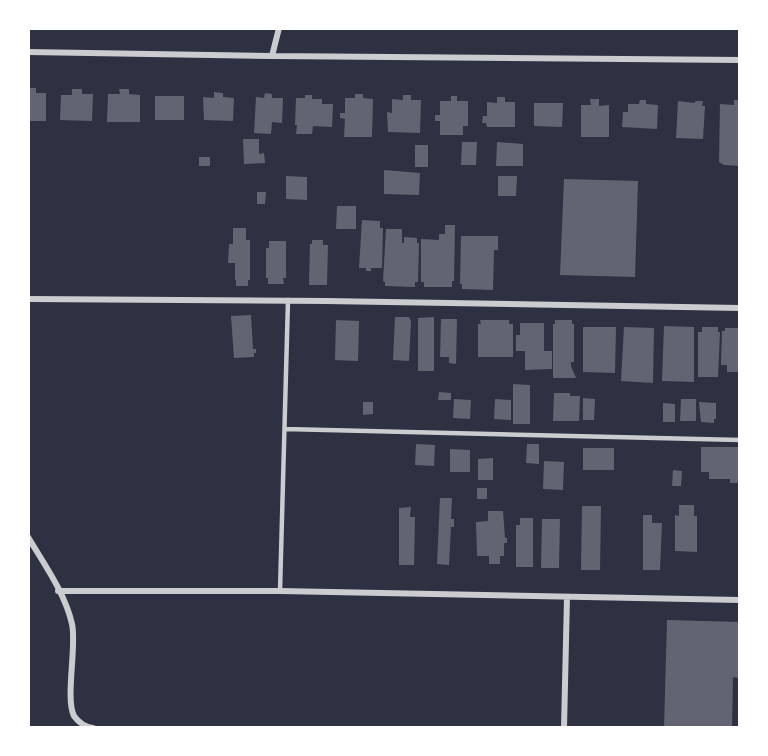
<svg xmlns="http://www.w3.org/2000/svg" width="768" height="756" font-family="'Fira Sans',sans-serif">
  <rect width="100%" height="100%" fill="#2d3142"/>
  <!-- building -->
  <path fill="#626471" d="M28,88H36V93H46V121H28Z
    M72,89H82V94H93L92,121L60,120L61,95H72Z
    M119,89H129V94L140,95V122H107L108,94H120Z
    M214,92L223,93V97L234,98L233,121L204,120L203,97L214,98Z
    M265,93L272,94V98H283L282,123L272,122L271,134L254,133L256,97L264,98Z
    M355,94H363V98L373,99L372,137H344L345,119L340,118V113H345V98H355Z
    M305,95H312V99H322V104H333L332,127L313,126L312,134H296L297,125H295L296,98H305Z
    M403,95H411V100H421L420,133L388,132L387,112L392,113V99L403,100Z
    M155,96H184V120H155Z
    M451,96H457V101H468V126H463V135H440V121H435V115H440V101H451Z
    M497,97H505V102H515V127H487L486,123H482L483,116H487V102L497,103Z
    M590,99H599V106L609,105V137H581V105H591Z
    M640,100H646V104L658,105L657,129L622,127L623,112H628V104H639Z
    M734,100H740V166L724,165L719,162L720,104L734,105Z
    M678,101L695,103V101H703L702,106H705L703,139L676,138Z
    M534,103H563L562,127L534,126Z
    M243,139H259V154L264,153L265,163L244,164Z
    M462,142H477L476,165H461Z
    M497,142L523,144V166H496Z
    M415,145H428V167H415Z
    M199,157H210V166H199Z
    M384,170L420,173L419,195L384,194Z
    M286,176L307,177V200L286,199Z
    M498,176H517L516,196H498Z
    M564,179L638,181L635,277L560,275Z
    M257,192H266L265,204H257Z
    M337,206H356V229H336Z
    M362,220L380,221V228H383L382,268H371V271H366V268H359Z
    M445,225H455L454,281H452V287H424V282H421V239L439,240V234H445Z
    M233,228H246V240H250V280H248V286H236V280H235V263H228L229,244H233Z
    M386,229H402V243H404V237L417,238V243H419L418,282H415V287L385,286V282L383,281Z
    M461,236H498V250H494L493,290L462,289V284H460Z
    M312,240H323V245H328L327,285H309L310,244H312Z
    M269,241H286V278H283L284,284H268V278H266V248H269Z
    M251,315L253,349H256V353H254V357L234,358L231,316Z
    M395,317H409L411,321L409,361L393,360Z
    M434,317V371H418V318Z
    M441,319H457L456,364L449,363V357H440Z
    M336,320L359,321L358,361L335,360Z
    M480,320H509V324H513V357H478V324H481Z
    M555,320H572V324H574V362H571V366L576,378H553V324H555Z
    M520,323H544V351H552V369L525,370V351H516V335H520Z
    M664,326L694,327V382L662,381Z
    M583,327H616L615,373L583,372Z
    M624,327L654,328L653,383L621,381Z
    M702,327H718V332H720L718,377H698V332H702Z
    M725,328H740V372H727V365H721L722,331H725Z
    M513,384L530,385V424H513Z
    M439,392L451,393V400H438Z
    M554,393H570V396H580L579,421H553Z
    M583,398L595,399L594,420H583Z
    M454,399L471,400L470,419L453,418Z
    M495,399L511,400V420L494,419Z
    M681,399H696V421H680Z
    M363,402H373V414L363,415Z
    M699,402L716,403V419H714V423L701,422Z
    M663,403L675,404V422H663Z
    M416,444L435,445L434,466L415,465Z
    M527,444H539V464L526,463Z
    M701,447H740L739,483H730V479H709V472H701Z
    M583,448H614V470H583Z
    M450,449L470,450V472H450Z
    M493,458V480H478V459Z
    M544,461L564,462L563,490L543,489Z
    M673,470L682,471L681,486H672Z
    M477,488H487V499H477Z
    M440,498H452L451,519H454V527H451L449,565L437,564Z
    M679,505H694V516H697V552L675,551V515L679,516Z
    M582,506H601L600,570H581Z
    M411,507L410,517H415L414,565H399V508Z
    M488,511H503L505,538H507V543H504V556H500V564H489V556H477L476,522L488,521Z
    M643,515H652V523H662L660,570H643Z
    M520,518H533V567H516V525H520Z
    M542,519H560L559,568H541Z
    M667,620L738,622V678L733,677L732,728H664Z"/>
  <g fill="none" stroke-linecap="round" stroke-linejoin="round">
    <!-- service -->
    <path stroke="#caccd0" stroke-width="4.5" d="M285,429L740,440
      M280,591L288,300"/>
    <!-- minor -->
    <path stroke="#caccd0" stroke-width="6" d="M28,52L272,56L740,60
      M272,56L279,28
      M28,299L326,301L740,308
      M28,537C44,564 65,593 72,624C77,645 65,699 74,716C79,723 85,727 93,728
      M58,591H280L740,600
      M564,728L567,597"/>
  </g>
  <!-- border -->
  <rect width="768" height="756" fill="none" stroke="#ffffff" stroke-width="60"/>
</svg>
